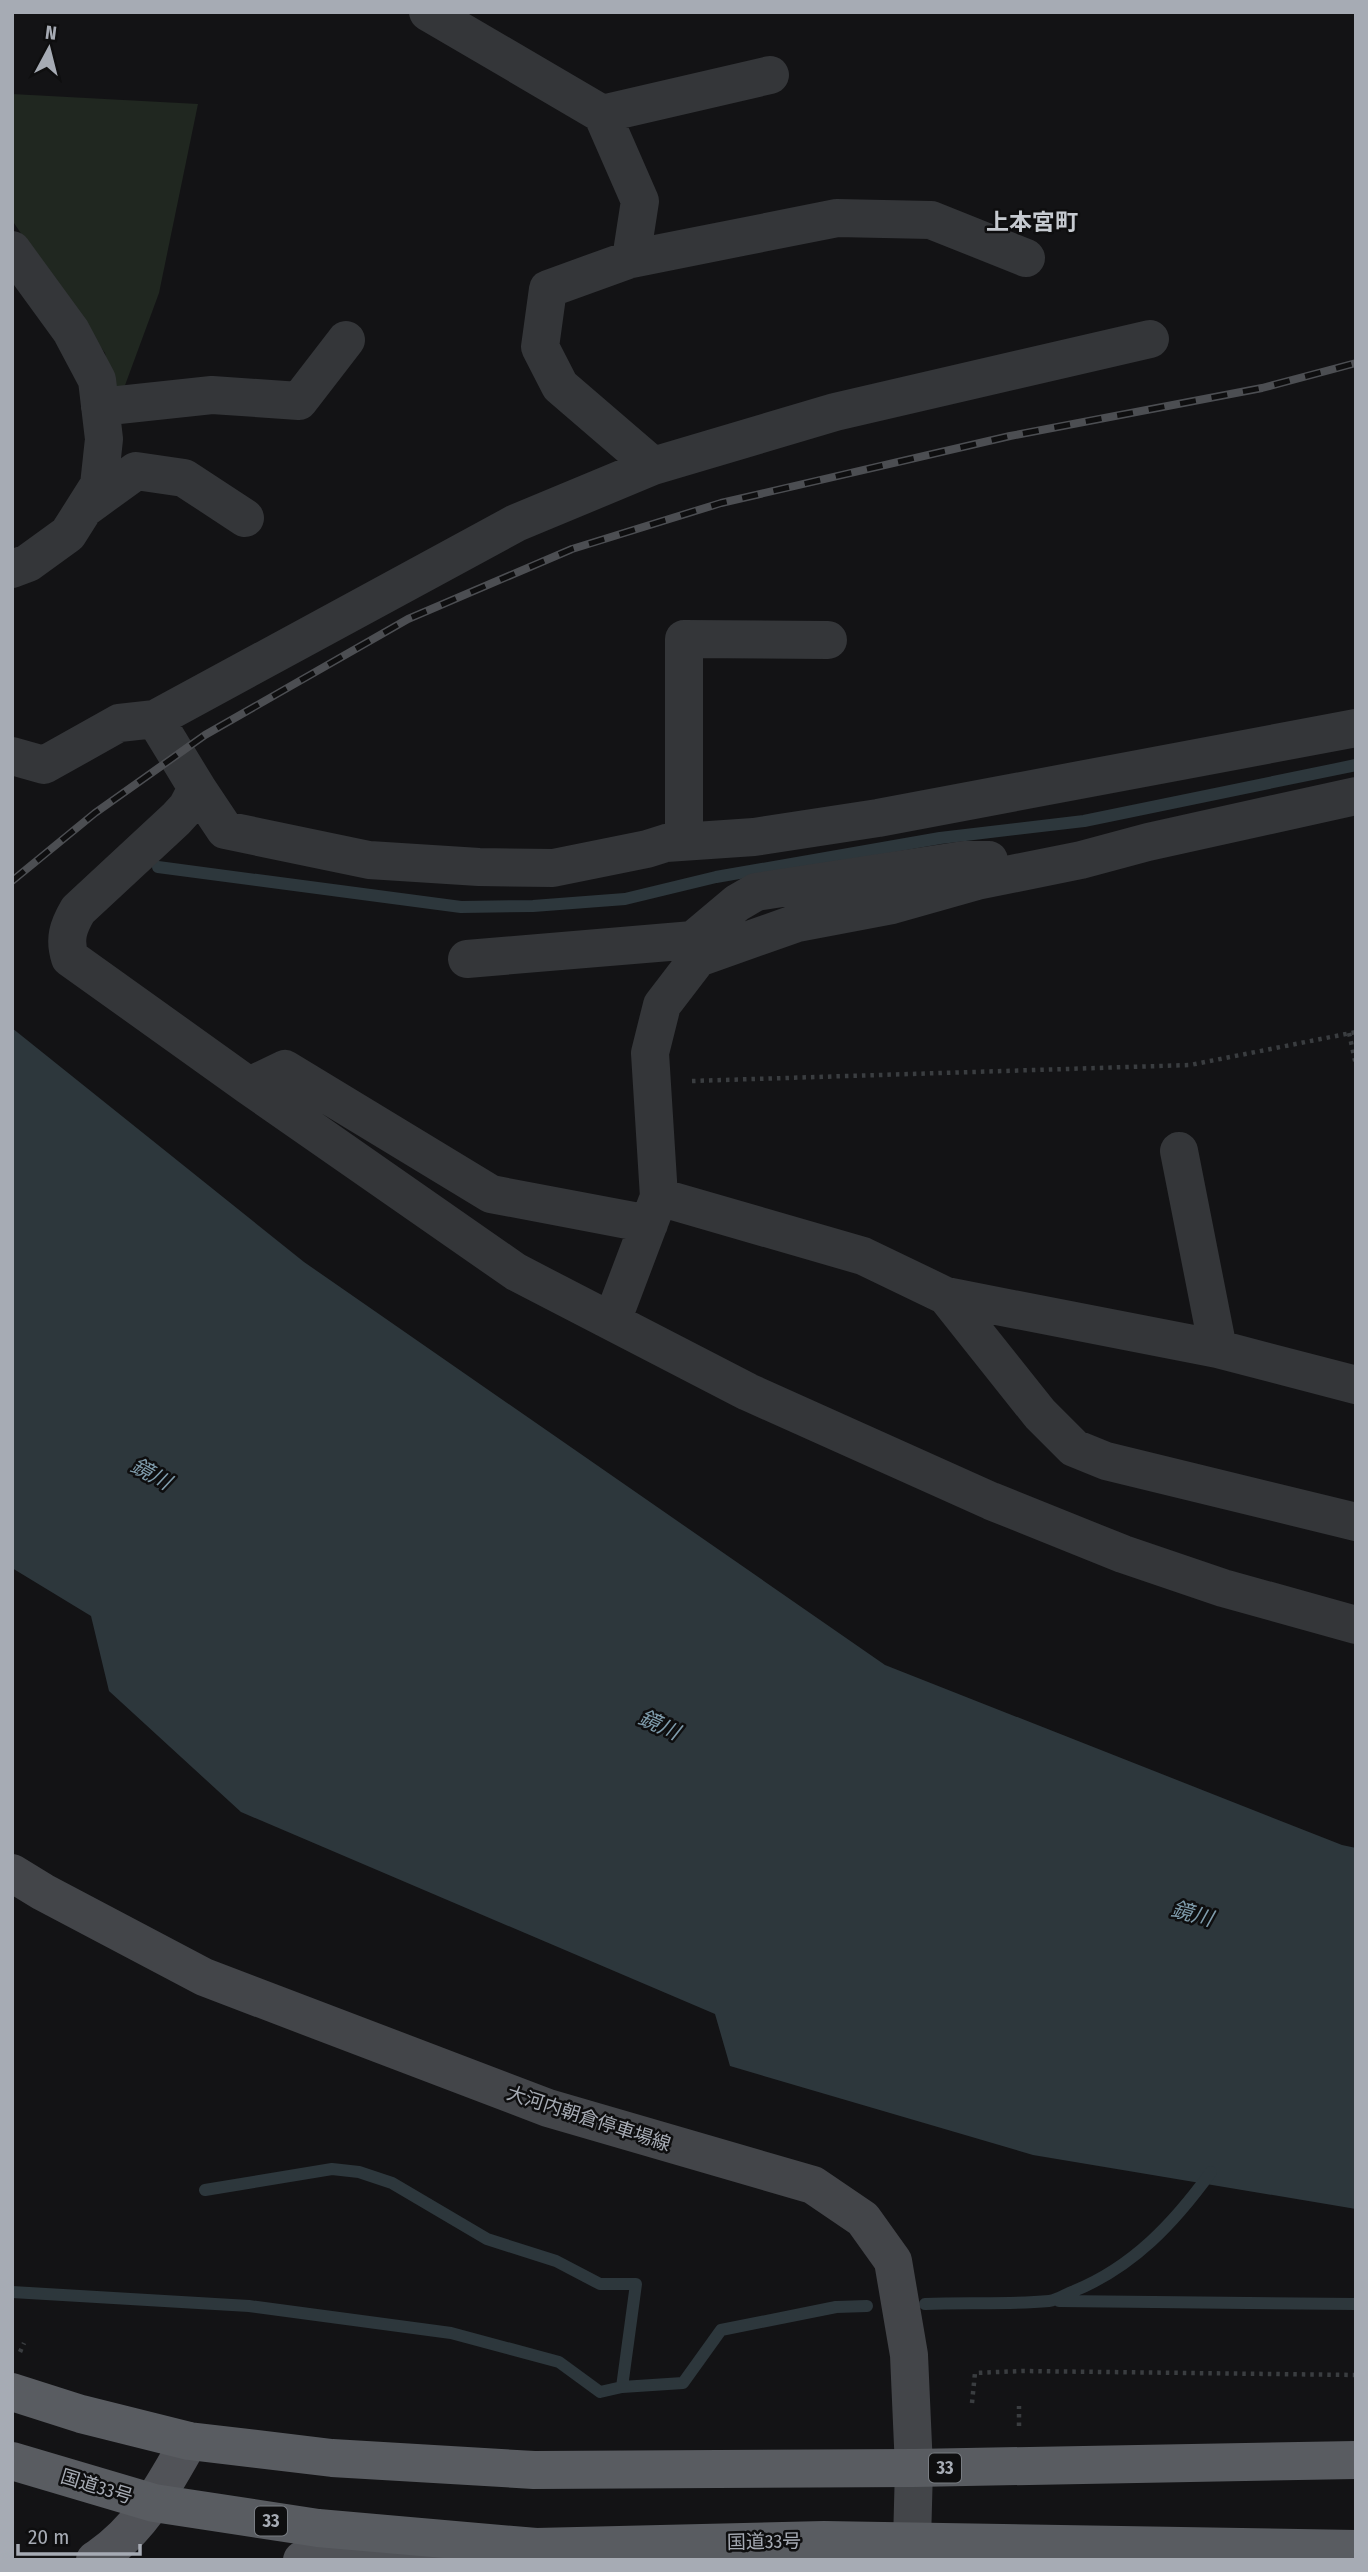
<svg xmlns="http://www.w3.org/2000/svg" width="1368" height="2572" font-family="'Fira Sans Condensed','Noto Sans JP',sans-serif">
  <rect width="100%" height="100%" fill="#131315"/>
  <!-- green -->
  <path fill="#202720" d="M12,94L198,104L159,293L124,388L112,386L105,353L50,277L12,220Z"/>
  <!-- water -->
  <path fill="#2d373c" d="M12,1028L304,1262L885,1665L1342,1845L1356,1848V2209L1033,2155L730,2066L715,2014L241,1812L109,1691L91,1616L12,1568Z"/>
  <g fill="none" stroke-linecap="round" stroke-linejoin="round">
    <!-- stream -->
    <path stroke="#2d373c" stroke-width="12" d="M158,867L461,907L533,906L625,899L716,877L940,838L1084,821L1356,765
      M205,2190L332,2169L359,2172L392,2183L487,2239L556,2261L600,2284H636L622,2387
      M12,2292L249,2306L451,2333L559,2362L600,2392L622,2387L683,2383L721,2330L836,2307L867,2306
      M1059,2301L1356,2304
      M925,2304C966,2302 1008,2305 1049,2301C1058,2300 1066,2294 1074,2291C1133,2267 1174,2223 1211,2172"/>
    <!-- path -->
    <path stroke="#3a3d40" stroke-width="4.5" stroke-dasharray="3.5 5" stroke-linecap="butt" d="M1349,1033L1356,1065
      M692,1081L1190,1065L1356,1032
      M20,2352L24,2343
      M972,2403L975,2373L1022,2371L1356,2375
      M1019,2426V2406"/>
    <!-- minor -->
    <path stroke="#343639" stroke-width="38" d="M428,12L602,114L640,201L631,259L548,289L540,347L560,386L653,466
      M602,114L770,75
      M12,250L71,331L97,380L104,439L99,485L68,534L28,563L12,569
      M631,259L837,218L931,220L1026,258
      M100,407L212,395L299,401L346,340
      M85,508L136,471L184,478L245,518
      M155,719L516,523L653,466L835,412L1150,339
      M12,756L44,765L119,723L155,719L197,788L187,807L176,819L78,910C68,927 64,939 70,958L249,1086L516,1272L748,1392L991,1501L1123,1554L1223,1588L1356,1625
      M197,788L225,830L369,860L479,867L553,868L647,849L666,843L754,837L878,818L1356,728
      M1356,796L1148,842L1081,860L977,881L892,905L797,923L698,958L662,1005L650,1053L659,1197L863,1256L946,1296L1040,1414L1074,1448L1106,1461L1356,1522
      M684,841V639L828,640
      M698,958L693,940L737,903L756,892L964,860H989
      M467,959L693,940
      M249,1086L285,1069L491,1194L649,1224
      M1179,1151L1218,1349
      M946,1296L1218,1349L1356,1385
      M612,1321L657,1202"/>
    <!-- secondary -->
    <path stroke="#434549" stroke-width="38" d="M12,1873L43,1892L204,1977L548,2108L813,2185L863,2219L893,2261L909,2355L914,2468L912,2542"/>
    <!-- primary -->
    <path stroke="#515358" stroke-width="38" d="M95,2560C140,2531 163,2487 189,2441
      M302,2560L330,2555L451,2560"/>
    <!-- trunk -->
    <path stroke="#595c61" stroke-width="38" d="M12,2392L81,2414L189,2441L332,2458L534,2470L914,2468L1356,2460
      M12,2461L154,2503L318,2528L536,2547L824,2540L1356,2549"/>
    <defs>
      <path id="rail" d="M12,881L95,813L205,735L408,619L572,549L721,503L1010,436L1262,388L1356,363"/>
    </defs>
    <!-- rail casing -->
    <use href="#rail" stroke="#4c4e52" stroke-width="8"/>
    <!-- rail -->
    <use href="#rail" stroke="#0e0e0f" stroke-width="5" stroke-dasharray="16" stroke-linecap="butt"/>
  </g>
  <g text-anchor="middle" stroke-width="5" stroke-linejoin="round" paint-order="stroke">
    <!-- shield labels -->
    <g fill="#0e0e0f" stroke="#787c82" stroke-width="2">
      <rect x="929" y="2453.5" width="32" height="29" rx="5"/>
      <rect x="255" y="2506.5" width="32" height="29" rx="5"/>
    </g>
    <g font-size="18" font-weight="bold" fill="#a6abb4">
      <text x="945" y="2474">33</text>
      <text x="271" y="2527">33</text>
    </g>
    <!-- street labels -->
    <g font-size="19" fill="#a6abb4" stroke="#0e0e0f">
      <text transform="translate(589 2118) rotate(18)" y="7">大河内朝倉停車場線</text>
      <text transform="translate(97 2486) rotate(17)" y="7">国道33号</text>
      <text transform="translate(764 2541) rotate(-1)" y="7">国道33号</text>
    </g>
    <!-- water labels -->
    <g font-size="21" font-style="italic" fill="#7f9cac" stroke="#0e0e0f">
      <text transform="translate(151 1474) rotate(29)" y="7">鏡川</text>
      <text transform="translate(659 1725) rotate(24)" y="7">鏡川</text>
      <text transform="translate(1192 1914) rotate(15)" y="7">鏡川</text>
    </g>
    <!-- quarter labels -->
    <g font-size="23" font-weight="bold" fill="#c6cad0" stroke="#0e0e0f">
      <text x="1032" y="230">上本宮町</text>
    </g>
  </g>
  <!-- border -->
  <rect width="1368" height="2572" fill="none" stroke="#a6abb4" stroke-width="28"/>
  <!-- north arrow -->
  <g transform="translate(49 49) rotate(7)" stroke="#0e0e0f" stroke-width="5" paint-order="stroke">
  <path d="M0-5L12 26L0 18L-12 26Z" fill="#a6abb4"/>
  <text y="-10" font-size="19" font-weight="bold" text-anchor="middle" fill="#a6abb4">N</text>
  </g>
  <!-- scale -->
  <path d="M18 2544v10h122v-10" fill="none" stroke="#a6abb4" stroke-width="3.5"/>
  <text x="28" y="2544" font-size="21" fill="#a6abb4" stroke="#0e0e0f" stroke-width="5" paint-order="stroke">20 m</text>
</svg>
